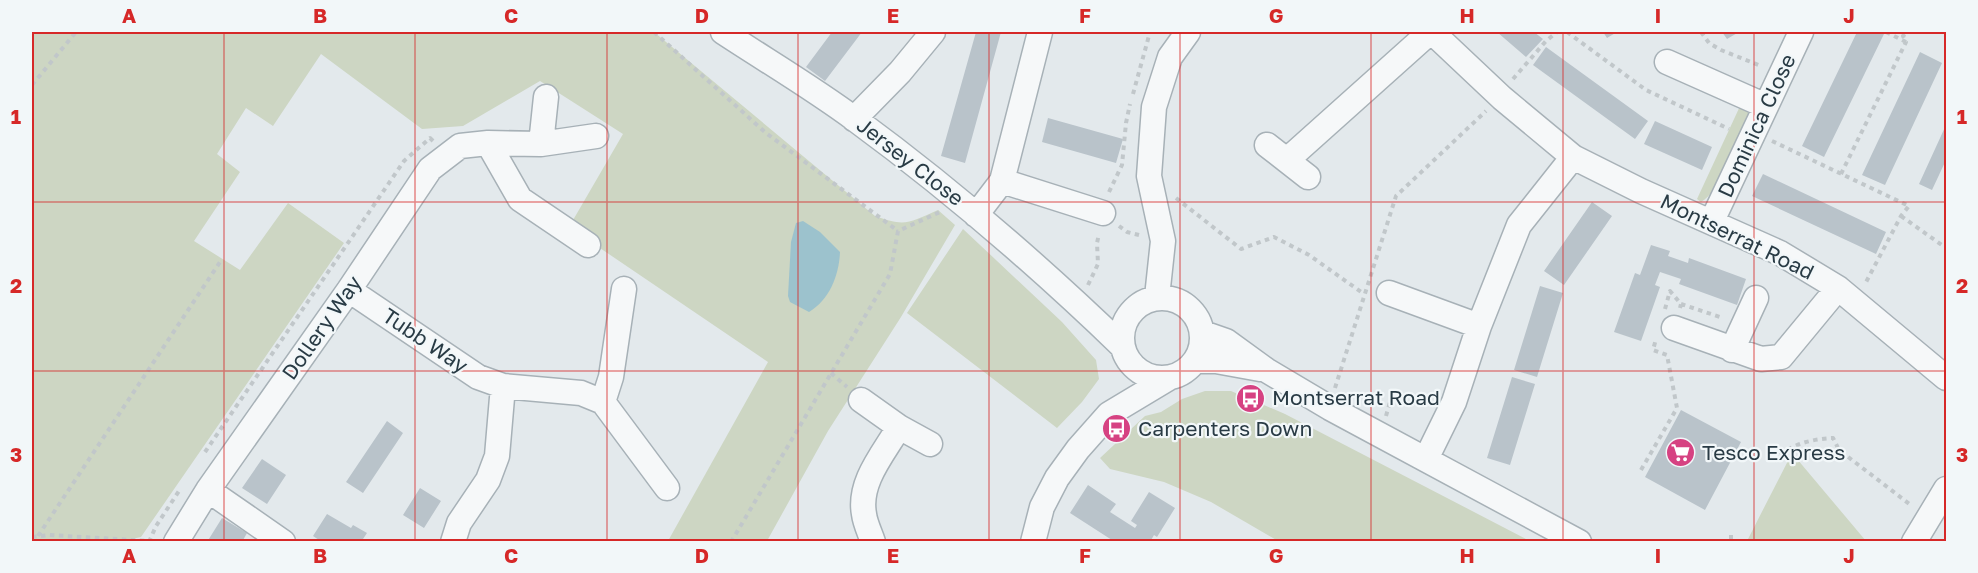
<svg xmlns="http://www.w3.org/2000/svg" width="1978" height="573" font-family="'Golos Text',sans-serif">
  <rect width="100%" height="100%" fill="#e3e9ec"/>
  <!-- green -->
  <path fill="#cdd6c3" d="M32,32H654L875,216C905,227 909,223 938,210L955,225L901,317L828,431L767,541H668L768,362L569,227L623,134L540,81L463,126L422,129L321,54L273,126L246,108L217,154L240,172L194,241L240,270L288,203L344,243L141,537L118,542L32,541Z
    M1741,104L1748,112L1749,119C1739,140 1719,193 1701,202L1697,199Z
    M963,229L1062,322L1096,360L1099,379L1082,402L1057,428L907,313Z
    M1205,391H1231L1285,414L1530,541H1278L1211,502L1164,482L1110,469L1100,458L1145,416L1161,412L1182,399Z
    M1792,453L1866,541H1747Z"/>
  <!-- water -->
  <path fill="#9cc2cd" d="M803,221L820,232L840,252C839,275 830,299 809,312L790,302L788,296L791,242L796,223Z"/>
  <!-- building -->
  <path fill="#b9c3ca" d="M832,32H862L825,81L806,67Z
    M976,32H1001L965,163L941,156Z
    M1497,32H1534L1543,39L1526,57Z
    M1603,32H1617L1607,38Z
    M1722,32H1739L1727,39Z
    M1857,32H1878L1884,34L1824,157L1802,146Z
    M1546,47L1648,121L1635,139L1533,65Z
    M1920,52L1942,63L1885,185L1862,175Z
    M1048,118L1123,139L1116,163L1042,142Z
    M1655,121L1712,147L1702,170L1644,144Z
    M1946,125V160L1932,190L1919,184Z
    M1763,174L1886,232L1876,254L1752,196Z
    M1592,202L1612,216L1564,285L1544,271Z
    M1651,245L1670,251L1668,256L1688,263L1689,258L1746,279L1737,305L1679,284L1681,279L1660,272L1655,285L1660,287L1641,341L1614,332L1635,273L1640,275Z
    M1540,286L1563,293L1537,377L1514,370Z
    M1512,377L1535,384L1510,465L1487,458Z
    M1681,410L1741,442L1705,510L1645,477Z
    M387,421L403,433L363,493L346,482Z
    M262,459L286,475L267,504L242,488Z
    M1088,485L1116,504L1110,512L1135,528L1137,525L1131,521L1149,492L1175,508L1157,537L1154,535L1150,542H1115L1070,513Z
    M420,488L441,501L424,528L403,515Z
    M327,514L351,528L353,525L367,533L361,542H322L313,536Z
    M222,518L247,533L242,542H207Z"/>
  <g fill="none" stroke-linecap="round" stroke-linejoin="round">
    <defs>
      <path id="minor" d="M723,32C767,61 813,88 856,120C950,189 1039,266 1123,347
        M1432,32L1502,98L1573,157L1641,191L1780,253L1838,288L1946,378
        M1667,62L1766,106
        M854,119L900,72L933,32
        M488,143L520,199L588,245
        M541,144L546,97
        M1267,145L1308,177
        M1287,160L1430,32
        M1002,181L1103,213
        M976,215L1002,181L1040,32
        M1712,221L1801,32
        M349,290L478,377L503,386
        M1389,293L1479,326
        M1157,297L1163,241L1149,176L1154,107L1170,57L1188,32
        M1122 338a40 40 0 1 1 80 0a40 40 0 1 1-80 0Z
        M1674,328L1761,359L1781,357L1838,288
        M1203,333L1226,341L1266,370L1330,408L1579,542
        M1732,350L1756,298
        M1195,361H1216L1260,369
        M861,400L899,427L930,444
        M603,402L611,377L624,289
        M1426,459L1454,402L1479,326L1519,225L1573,157
        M208,490L283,542
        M176,542L208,490L349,290L430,169L460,146L488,143L541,144L596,136
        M453,542L459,523L488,480L497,456L503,386L581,393L603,402L667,488
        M873,542C870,533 865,523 864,514C858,482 884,453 899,427
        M1033,542L1042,507L1057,478L1078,449L1109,414L1169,378
        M1914,542L1946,489"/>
    </defs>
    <!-- minor casing -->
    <use href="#minor" stroke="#a7b1b7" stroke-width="27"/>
    <!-- path -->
    <path stroke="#c1c7ca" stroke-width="4" stroke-dasharray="4.5 4.5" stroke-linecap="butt" d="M654,32L766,133L898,231
      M1567,32L1646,90L1729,129
      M1701,32L1709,43L1721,50L1761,66
      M1886,32L1906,42L1903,36L1906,32
      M1513,79L1546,41L1557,32
      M32,85L76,32
      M1133,94L1150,32
      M1772,141L1909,206L1901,216L1865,284
      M1841,174L1906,42
      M1109,192L1122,165L1126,123L1130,104
      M1176,198L1241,249L1274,237L1309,255L1364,294
      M1901,216L1946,248
      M1119,226L1127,232L1139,235
      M1088,285L1098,264L1097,243L1099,234
      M1681,304L1723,318
      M1665,309L1670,291L1681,304L1680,308
      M831,373L847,387
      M1335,388L1396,196L1486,111
      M1386,416L1390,402
      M205,452L404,161L430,138L433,141
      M1774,461C1789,444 1812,439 1833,438L1839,450L1912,506
      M1641,470L1677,408L1667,355L1653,350L1656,339
      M1731,535V542
      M38,536L222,259
      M32,537L49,535L149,541
      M149,542L156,526L179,491
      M731,542L890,274L898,231L940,212"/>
    <!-- minor -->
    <use href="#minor" stroke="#f6f8f9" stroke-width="24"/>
  </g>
  <!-- grid -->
  <path fill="none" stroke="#d62828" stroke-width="1.5" stroke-opacity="0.55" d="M224,32V542M415,32V542M607,32V542M798,32V542M989,32V542M1180,32V542M1371,32V542M1563,32V542M1754,32V542M32,202H1946M32,371H1946"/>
  <!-- icons -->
  <defs>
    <symbol id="bus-disc" viewBox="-11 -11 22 22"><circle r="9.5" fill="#d64282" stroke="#f2f7f9"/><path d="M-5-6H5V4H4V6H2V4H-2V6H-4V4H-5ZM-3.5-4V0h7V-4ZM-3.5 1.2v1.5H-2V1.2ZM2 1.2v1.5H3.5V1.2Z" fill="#fff"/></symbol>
    <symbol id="supermarket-disc" viewBox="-11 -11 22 22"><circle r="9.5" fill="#d64282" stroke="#f2f7f9"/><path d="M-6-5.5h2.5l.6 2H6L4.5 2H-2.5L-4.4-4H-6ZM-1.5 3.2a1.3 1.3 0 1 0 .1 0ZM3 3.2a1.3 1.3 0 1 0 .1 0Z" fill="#fff"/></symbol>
  </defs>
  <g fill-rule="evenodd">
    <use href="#bus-disc" x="1234" y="382" width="33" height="33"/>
    <use href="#bus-disc" x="1100" y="412" width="33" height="33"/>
    <use href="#supermarket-disc" x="1664" y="436" width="33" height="33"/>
  </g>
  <g text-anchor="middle" stroke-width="4.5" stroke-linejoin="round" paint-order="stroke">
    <!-- street labels -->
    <g font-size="21" fill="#293b45" stroke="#f2f7f9">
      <text transform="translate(1757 126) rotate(-65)" y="7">Dominica Close</text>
      <text transform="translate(910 162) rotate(38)" y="7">Jersey Close</text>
      <text transform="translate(1737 237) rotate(26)" y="7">Montserrat Road</text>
      <text transform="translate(322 328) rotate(-55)" y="7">Dollery Way</text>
      <text transform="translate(425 341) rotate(34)" y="7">Tubb Way</text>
    </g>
    <!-- poi labels -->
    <g font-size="21" fill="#293b45" stroke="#f2f7f9" text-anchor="start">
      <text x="1272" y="405">Montserrat Road</text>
      <text x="1138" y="436">Carpenters Down</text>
      <text x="1702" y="460">Tesco Express</text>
    </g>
  </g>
  <!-- border -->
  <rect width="1978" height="573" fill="none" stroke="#f2f7f9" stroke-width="66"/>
  <rect x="33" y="33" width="1912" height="507" fill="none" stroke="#d62828" stroke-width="2"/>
  <g font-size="20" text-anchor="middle" font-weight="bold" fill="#d62828">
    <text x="129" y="23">A</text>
    <text x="320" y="23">B</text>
    <text x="511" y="23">C</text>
    <text x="702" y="23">D</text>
    <text x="893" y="23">E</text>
    <text x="1085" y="23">F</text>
    <text x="1276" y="23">G</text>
    <text x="1467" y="23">H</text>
    <text x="1658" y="23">I</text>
    <text x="1849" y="23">J</text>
    <text x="16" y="124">1</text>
    <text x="1962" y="124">1</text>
    <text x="16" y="293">2</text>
    <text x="1962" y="293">2</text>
    <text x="16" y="462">3</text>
    <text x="1962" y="462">3</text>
    <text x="129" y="563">A</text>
    <text x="320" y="563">B</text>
    <text x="511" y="563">C</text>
    <text x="702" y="563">D</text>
    <text x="893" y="563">E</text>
    <text x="1085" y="563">F</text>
    <text x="1276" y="563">G</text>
    <text x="1467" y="563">H</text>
    <text x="1658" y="563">I</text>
    <text x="1849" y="563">J</text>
  </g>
</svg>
